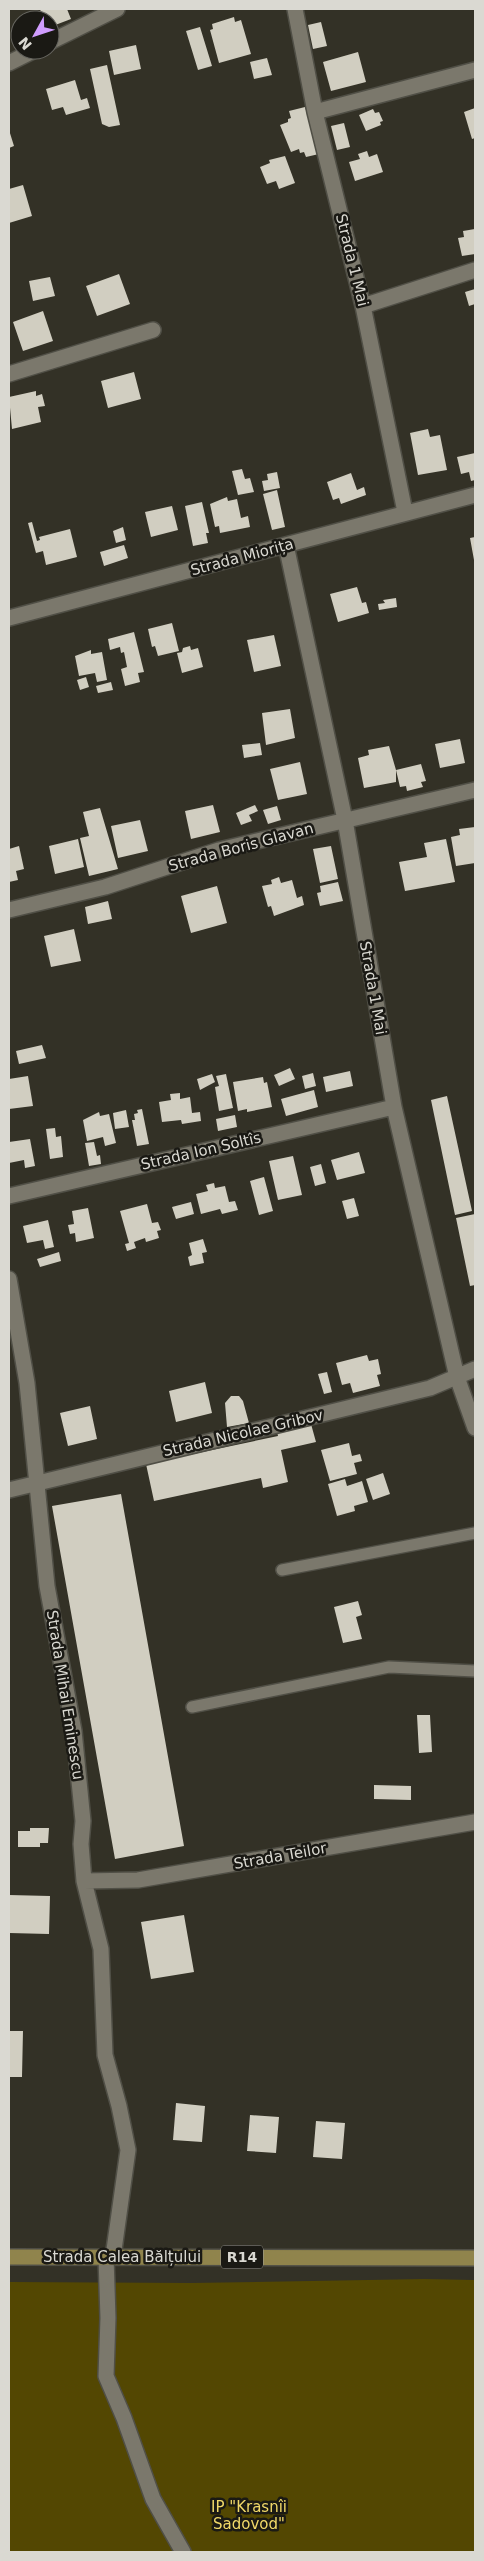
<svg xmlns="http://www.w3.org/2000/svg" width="484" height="2561" font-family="'DejaVu Sans',sans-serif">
  <rect width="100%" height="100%" fill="#333126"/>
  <!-- green -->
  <path fill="#534702" d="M424,2279L475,2280V2552H9V2282L191,2283Z"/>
  <!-- building -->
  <path fill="#d1cec1" d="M40,9H67L71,19L50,27V20H39L37,14L41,12Z
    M234,17L235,22L241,20L251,54L219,63L210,30L213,29L212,24Z
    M321,22L327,46L313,49L308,25Z
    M200,27L212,66L198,70L186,31Z
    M136,45L141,69L114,75L109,51Z
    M358,52L366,82L331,91L323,62Z
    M267,58L272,75L254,79L250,62Z
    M107,65L120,125L109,127L102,124L90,69Z
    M75,80L81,100L87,98L90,108L66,115L63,107L52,110L46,89Z
    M305,107L319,154L306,157L304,152L300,153L299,149L291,152L280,125L288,122V119L291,118L289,111Z
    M475,108V138L472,139L464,112Z
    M373,109L375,113L379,112L383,121L380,122L381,125L366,131L359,115Z
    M344,123L350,147L337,150L331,126Z
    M9,130L14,146L9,148Z
    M367,151L369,157L377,154L383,172L355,181L349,162L360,159L358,154Z
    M285,156L295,183L279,189L276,181L267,184L260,167L270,163L269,160Z
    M23,185L32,216L9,223V189Z
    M475,229V254L462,256L458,238L464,237L463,231Z
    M119,274L130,304L97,316L86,286Z
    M50,277L55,296L33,301L29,281Z
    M475,289V304L469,306L465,292Z
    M43,311L53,341L23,351L13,322Z
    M134,372L141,399L108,408L101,381Z
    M36,391V396L42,394L45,406L38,407L41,422L12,429L9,397Z
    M428,429L430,437L440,435L447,470L418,475L410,433Z
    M475,453V480L471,481L469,472L461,474L457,457Z
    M242,469L245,479L250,478L254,492L238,495L232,471Z
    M277,472L280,488L264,491L262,481L268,480L267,474Z
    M351,473L357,490L364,487L366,495L341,504L339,498L333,500L327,482Z
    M277,490L285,527L272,530L263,494Z
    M227,497L228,501L237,499L241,518L248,516L250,527L220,533L219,526L215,527L210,504Z
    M202,502L209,533H206L208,543L193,546L185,506Z
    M172,506L178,530L151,537L145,512Z
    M32,522L37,541L40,540L39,537L70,529L77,557L46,565L43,551L36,553L28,523Z
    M123,527L126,540L116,543L113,531Z
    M475,537V560H474L470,538Z
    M124,545L128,558L104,566L100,552Z
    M357,587L362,603L366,602L369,613L338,622L330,594Z
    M396,598L397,607L379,610L378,604L385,603L383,600Z
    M172,623L179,651L158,656L155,646L152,647L148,629Z
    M134,632L144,672L138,673L140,682L125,686L121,669L127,667L124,652L121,653L120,647L110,650L108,639Z
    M274,635L281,666L254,672L247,640Z
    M190,646L191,650L198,648L203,667L182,673L177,653L182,652L183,648Z
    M91,650V654L102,652L107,680L97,682L95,673L79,676L75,656Z
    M86,677L89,687L80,690L77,680Z
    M111,682L113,690L98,693L96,686Z
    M290,709L295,738L266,745L262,713Z
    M460,739L465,763L440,768L435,744Z
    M260,743L262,755L244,758L242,745Z
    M389,746L396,770V782L364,788L358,758L369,755L368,750Z
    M300,762L307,794L278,800L270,769Z
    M421,764L426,781L421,782L423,787L407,791L406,786L400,787L396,770Z
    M213,805L220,832L191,839L185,811Z
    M255,805L258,811L249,815L252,821L241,825L236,813Z
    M277,806L281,820L268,824L263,810Z
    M100,808L118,869L89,876L80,838L89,836L83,812Z
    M140,820L148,851L118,858L111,826Z
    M475,827V863L456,866L451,837L460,835L459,829Z
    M78,839L84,867L55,874L49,846Z
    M446,839L455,882L405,891L399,862L427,857L424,843Z
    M19,846L24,869L16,871L18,880L9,882V849Z
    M331,846L338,879L320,883L313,849Z
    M279,877L281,883L292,880L297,898L302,896L304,905L274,916L271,906L268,907L262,886L272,884L271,880Z
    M338,882L343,901L320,906L317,893L321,892L320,886Z
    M217,886L227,923L191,933L181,896Z
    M108,901L112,919L88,924L85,907Z
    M74,929L81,961L51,967L44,936Z
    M42,1045L46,1058L19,1064L16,1051Z
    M290,1068L295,1079L279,1086L274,1075Z
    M350,1071L353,1086L326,1092L323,1077Z
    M313,1073L316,1086L305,1089L302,1076Z
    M212,1074L215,1082L200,1090L197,1079Z
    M226,1074L233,1108L219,1111L215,1087L219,1086L216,1076Z
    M28,1076L33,1106L9,1109V1079Z
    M263,1077L264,1083L267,1082L272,1107L247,1112V1109L238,1111L233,1082Z
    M314,1090L318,1107L286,1116L281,1099Z
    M180,1093V1099L190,1097L192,1113L200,1112L201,1121L182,1124L181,1120L162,1122L159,1102L171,1100L170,1094Z
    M447,1096L472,1211L455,1215L431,1100Z
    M142,1109L149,1144L137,1146L132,1120H135L134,1114L138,1113L137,1110Z
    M126,1110L129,1127L115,1129L113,1113Z
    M99,1112L100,1116L109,1114L116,1143L105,1146L103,1137L87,1141L83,1120Z
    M235,1115L237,1127L218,1131L216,1119Z
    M55,1128L56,1137L61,1136L63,1157L50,1159L46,1129Z
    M30,1139L35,1166L25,1168L24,1160L9,1163V1142Z
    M94,1142L97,1156L100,1155L101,1164L89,1166L85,1143Z
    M359,1152L365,1173L337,1180L331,1160Z
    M293,1156L302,1195L278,1200L269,1161Z
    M321,1164L326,1183L315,1186L310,1167Z
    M264,1177L273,1211L259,1215L250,1181Z
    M214,1183L215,1188L225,1186L229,1202L235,1201L238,1210L222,1214L220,1209L201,1214L196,1194L208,1191L206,1185Z
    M354,1198L359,1216L347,1219L342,1201Z
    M191,1202L194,1214L176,1219L172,1207Z
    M147,1204L152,1223L158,1222L161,1230L157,1231L159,1238L146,1242L145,1238L134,1242L136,1248L127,1251L125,1244L129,1243L120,1211Z
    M88,1208L94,1238L76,1242L75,1233L70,1234L68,1225L74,1224L72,1211Z
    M475,1214V1285L470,1286L456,1218Z
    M48,1220L54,1247L45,1249L43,1240L27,1243L23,1226Z
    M203,1239L207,1252L202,1253L204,1263L190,1266L188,1257L192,1255L189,1243Z
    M59,1252L61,1261L40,1267L37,1259Z
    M367,1355L369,1361L378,1359L381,1374L377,1375L380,1386L353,1393L350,1383L342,1385L336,1363Z
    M327,1372L332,1392L324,1394L318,1374Z
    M205,1382L212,1413L176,1422L169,1391Z
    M231,1396H239L243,1401L249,1423L227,1427L225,1403Z
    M90,1406L97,1439L68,1446L60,1413Z
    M311,1424L316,1442L281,1450L288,1482L263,1488L261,1478L154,1501L146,1464L278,1436L277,1432Z
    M349,1443L352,1456L360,1454L362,1461L354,1463L357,1474L330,1481L321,1450Z
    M383,1473L390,1494L373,1500L366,1479Z
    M345,1479L347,1486L362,1481L368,1502L354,1506L355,1511L337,1516L328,1484Z
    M121,1494L184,1846L115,1859L52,1506Z
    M358,1601L362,1615L356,1617L362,1639L343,1643L334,1607Z
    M417,1715H430L432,1752L419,1753Z
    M374,1785L411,1786V1800L374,1799Z
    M30,1828H49L48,1843H40V1847H18V1831H30Z
    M9,1895L50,1896L49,1934L9,1933Z
    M184,1915L194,1972L151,1979L141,1922Z
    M9,2031H23L22,2077H9Z
    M176,2103L205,2106L202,2142L173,2140Z
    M250,2115L279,2117L276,2153L247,2151Z
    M316,2121L345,2123L342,2159L313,2157Z"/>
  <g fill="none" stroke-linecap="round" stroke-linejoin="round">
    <defs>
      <path id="service" d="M282,1570L475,1533
        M192,1707L389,1667L475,1671"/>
      <path id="minor" d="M295,9L315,112L363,306L405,512
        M50,42L117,9
        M9,63L35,50
        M315,112L475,70
        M363,306L475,270
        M9,374L153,330
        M286,545L345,820L394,1107L457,1377L475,1428
        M9,618L475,495
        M9,910L105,887L219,850L475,790
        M9,1196L394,1107
        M9,1279L27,1383L47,1586L74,1731L83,1821L81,1844L84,1881L101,1949L105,2055L119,2106L128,2150L113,2257
        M9,1490L430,1388L475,1369
        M84,1881L138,1880L475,1822
        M106,2257L108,2318L106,2376L124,2418L153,2499L183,2552"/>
      <path id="primary" d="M9,2257L475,2258"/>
    </defs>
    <!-- service casing -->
    <use href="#service" stroke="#504f46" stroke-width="14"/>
    <!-- minor casing -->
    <use href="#minor" stroke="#504f46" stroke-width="18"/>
    <!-- primary casing -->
    <use href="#primary" stroke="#504f46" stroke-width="18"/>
    <!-- service -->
    <use href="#service" stroke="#7b786c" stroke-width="11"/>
    <!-- minor -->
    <use href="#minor" stroke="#7b786c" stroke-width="15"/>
    <!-- primary -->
    <use href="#primary" stroke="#90844c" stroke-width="15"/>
  </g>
  <g text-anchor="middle" stroke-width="5" stroke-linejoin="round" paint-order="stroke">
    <!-- shield labels -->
    <rect fill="#1a1914" stroke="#a09f99" stroke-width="1" x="221" y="2245.5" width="42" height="23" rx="4"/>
    <g font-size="14" font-weight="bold" fill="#dad9d2">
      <text x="242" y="2262">R14</text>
    </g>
    <!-- street labels -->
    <g font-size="15" fill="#dad9d2" stroke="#1a1914">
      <text transform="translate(352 260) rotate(76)" y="5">Strada 1 Mai</text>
      <text transform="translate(242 557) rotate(-15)" y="5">Strada Miorița</text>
      <text transform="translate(241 847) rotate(-15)" y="5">Strada Boris Glavan</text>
      <text transform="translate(373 988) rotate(80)" y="5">Strada 1 Mai</text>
      <text transform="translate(201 1151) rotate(-13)" y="5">Strada Ion Soltîs</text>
      <text transform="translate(243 1433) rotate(-13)" y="5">Strada Nicolae Gribov</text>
      <text transform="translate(65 1695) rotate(81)" y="5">Strada Mihai Eminescu</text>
      <text transform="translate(280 1856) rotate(-10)" y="5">Strada Teilor</text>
      <text x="122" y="2262">Strada Calea Bălțului</text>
    </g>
    <!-- park labels -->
    <g font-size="15" fill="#f0d868" stroke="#1a1914">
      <text x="249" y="2512">IP "Krasnîi<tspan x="249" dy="17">Sadovod"</tspan></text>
    </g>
  </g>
  <!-- border -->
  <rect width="484" height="2561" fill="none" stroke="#dad9d2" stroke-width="20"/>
  <!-- north arrow -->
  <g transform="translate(35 35) rotate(230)"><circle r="24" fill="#1a1914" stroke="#676660"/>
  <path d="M0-4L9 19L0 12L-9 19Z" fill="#d09dfe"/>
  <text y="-8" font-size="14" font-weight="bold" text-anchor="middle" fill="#dad9d2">N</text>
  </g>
</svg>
